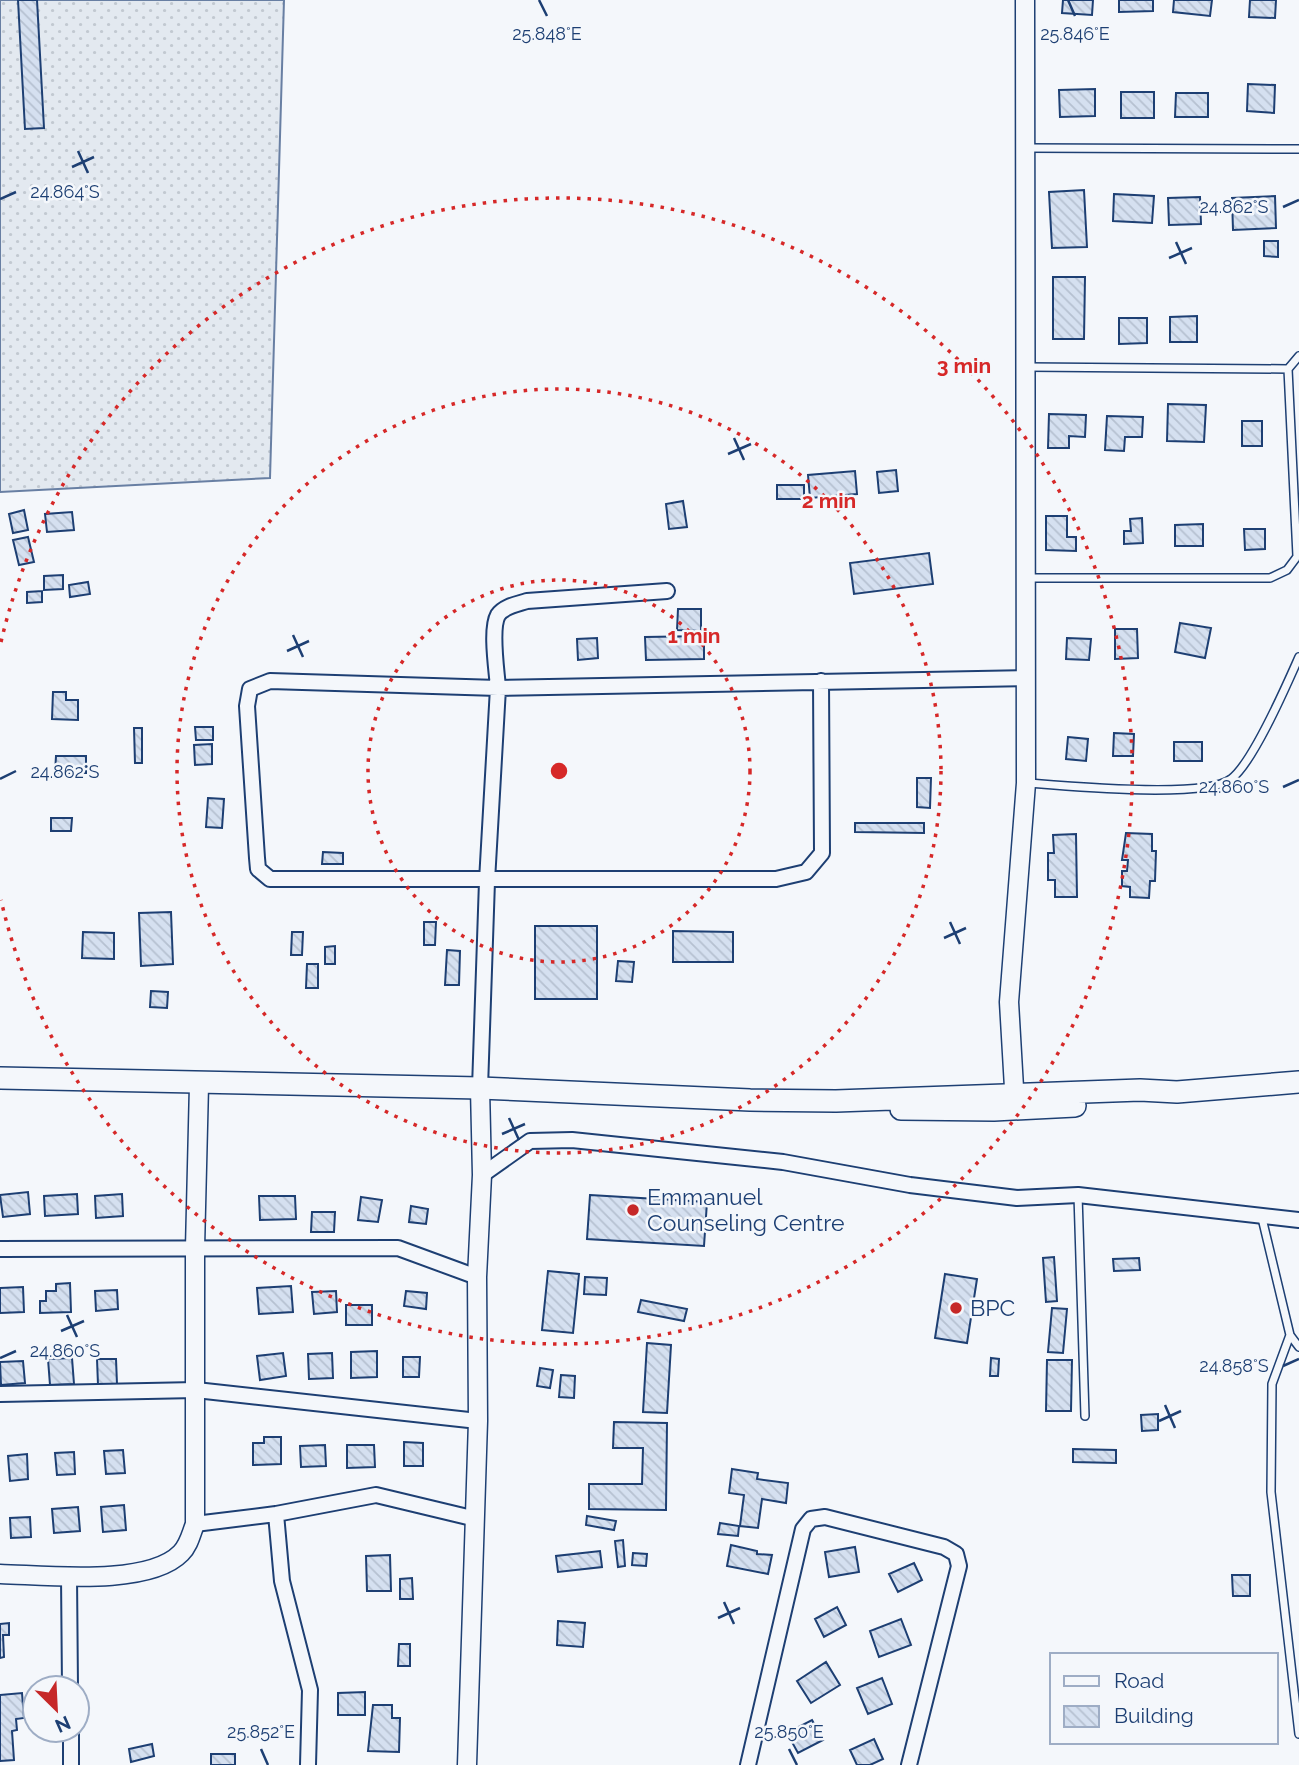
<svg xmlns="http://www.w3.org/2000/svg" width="1299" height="1765" font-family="Raleway,sans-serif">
  <defs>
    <pattern id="grass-dots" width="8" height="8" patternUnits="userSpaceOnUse" patternTransform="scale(1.75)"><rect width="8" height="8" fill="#e3e9f0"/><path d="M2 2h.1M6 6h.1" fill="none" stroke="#c2c9d1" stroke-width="1.8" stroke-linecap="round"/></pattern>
    <pattern id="building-back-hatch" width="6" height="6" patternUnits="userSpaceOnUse" patternTransform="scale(1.75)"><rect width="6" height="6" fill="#d5e0f0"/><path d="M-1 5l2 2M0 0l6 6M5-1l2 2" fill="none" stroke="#b6c1d1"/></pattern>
  </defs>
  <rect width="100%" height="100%" fill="#f4f7fb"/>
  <!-- grass -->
  <path fill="url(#grass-dots)" stroke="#687fa3" stroke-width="2" d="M0,0H284L270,478L0,492Z"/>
  <!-- building -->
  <path fill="url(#building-back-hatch)" stroke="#1d3f73" stroke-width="2" d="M18,0H37L44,128L25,129Z
    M1063,0H1093L1092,15L1062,13Z
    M1119,0H1153V11L1119,12Z
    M1174,0H1212L1210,16L1173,12Z
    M1250,0H1276L1275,18L1249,17Z
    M1248,84L1275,85L1274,113L1247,111Z
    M1095,89V116L1060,117L1059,90Z
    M1121,92H1154V118H1121Z
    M1176,93H1208V117H1175Z
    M1084,190L1087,247L1052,248L1049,192Z
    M1114,194L1154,196L1152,223L1113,221Z
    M1275,196L1276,228L1233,230L1232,198Z
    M1200,197L1201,224L1169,225L1168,198Z
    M1264,241H1278V257L1264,256Z
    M1053,277H1085L1084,339H1053Z
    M1197,316V342H1170V317Z
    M1119,318H1147V343L1119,344Z
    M1168,404L1206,405L1204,442L1167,441Z
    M1049,414L1086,415L1085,437L1069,436V448H1048Z
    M1107,416L1143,417L1142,437H1125L1124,451L1105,450Z
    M1242,421H1262V446H1242Z
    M896,470L898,491L879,493L877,472Z
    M855,471L857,494L810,498L808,475Z
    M777,485H804V499H777Z
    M683,501L687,527L669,529L666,504Z
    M24,510L28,530L13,533L9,514Z
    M72,512L74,530L47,532L45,514Z
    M1046,516H1067V537H1076V551L1046,550Z
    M1142,518L1143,543L1124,544V531H1131L1130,519Z
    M1203,524V546H1175V525Z
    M1244,529H1265V549L1245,550Z
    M28,537L34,562L19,565L13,540Z
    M929,553L933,584L854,594L850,563Z
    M63,575V589L44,590V576Z
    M88,582L90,594L70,597L69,585Z
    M42,591V602L27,603V592Z
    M678,609H701V631L677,630Z
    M1180,623L1211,628L1205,658L1175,652Z
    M1115,629H1137L1138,658L1115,659Z
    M704,636V659L646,660L645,637Z
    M597,638L598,658L578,660L577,639Z
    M1067,638L1091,639L1089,660L1066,659Z
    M53,692H66V700H78V720L52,719Z
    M195,727H213V740H196Z
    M134,728H142V763H135Z
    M1114,733L1134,734L1133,756H1113Z
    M1068,737L1088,739L1086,761L1066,759Z
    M1174,742H1202V761H1174Z
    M212,744V764L195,765L194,745Z
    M56,756H86V773H55Z
    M917,778H931L930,808L917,807Z
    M208,798L224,799L222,828L206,827Z
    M51,818H72L71,831H51Z
    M855,823H924V833L855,832Z
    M1126,833L1152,834V851H1156L1155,881H1150L1149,898L1130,897V887L1122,886V871H1127L1128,860H1122Z
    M1076,834L1077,897H1055V880H1048V853H1054L1053,835Z
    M323,852L343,853V864H322Z
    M171,912L173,964L141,966L139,913Z
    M424,922H436L435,945H424Z
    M535,926H597V999H535Z
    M673,931L733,932V962H673Z
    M83,932L114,933V959L82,958Z
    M292,932H303L302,955H291Z
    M335,946V964H325V947Z
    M447,950L460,951L459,985H445Z
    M618,961L634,962L632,982L616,981Z
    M307,964H318V988H306Z
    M151,991L168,992L167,1008L150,1007Z
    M28,1192L30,1214L3,1217L0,1195Z
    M77,1194L78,1214L45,1216L44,1196Z
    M122,1194L123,1216L96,1218L95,1196Z
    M590,1195L707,1202L704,1246L587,1239Z
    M259,1196H295L296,1219L260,1220Z
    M361,1197L382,1200L378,1222L358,1220Z
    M411,1206L428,1209L426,1224L409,1222Z
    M312,1212H335L334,1232H311Z
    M1054,1257L1057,1301L1046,1302L1043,1258Z
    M1139,1258L1140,1270L1114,1271L1113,1259Z
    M548,1271L579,1274L573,1333L542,1330Z
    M945,1274L977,1279L967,1343L935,1338Z
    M585,1277L607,1278L606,1295L584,1294Z
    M70,1283L71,1312L40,1313V1301H46V1291H56V1284Z
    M291,1286L293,1312L259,1314L257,1288Z
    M23,1287L24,1312L0,1313V1288Z
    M117,1290L118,1309L96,1311L95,1291Z
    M336,1291L337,1312L314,1314L312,1292Z
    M406,1291L427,1293L426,1309L404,1306Z
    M641,1300L687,1309L684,1321L638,1312Z
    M346,1305H372V1325H346Z
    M1052,1308L1067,1309L1063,1353L1048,1352Z
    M647,1343L671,1345L667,1413L643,1412Z
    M377,1351V1377L351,1378V1352Z
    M283,1353L286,1376L260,1380L257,1356Z
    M332,1353L333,1378L309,1379L308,1354Z
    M403,1357H420L419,1377H403Z
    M72,1358L74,1384L50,1385L48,1359Z
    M991,1358L999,1359L998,1376H990Z
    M97,1359H116L117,1384L98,1385Z
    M1047,1360H1072L1071,1411H1046Z
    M23,1361L25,1383L1,1385L0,1362Z
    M540,1368L553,1370L550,1388L537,1386Z
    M561,1375L575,1376L574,1398L559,1397Z
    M1158,1414V1430L1142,1431L1141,1415Z
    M614,1422L667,1423L666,1510L589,1509V1484H642L643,1448H613Z
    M264,1437H281V1464L253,1465V1443H264Z
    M404,1442L423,1443V1466H404Z
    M325,1445L326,1466L301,1467L300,1446Z
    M347,1445H374L375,1467L347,1468Z
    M1073,1449L1116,1450V1463L1073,1462Z
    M123,1450L125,1473L106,1474L104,1451Z
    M74,1452L75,1474L57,1475L55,1453Z
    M27,1454L28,1479L10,1481L8,1456Z
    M732,1469L758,1473L757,1479L788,1483L786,1503L762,1499L758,1528L740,1526L744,1495L729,1493Z
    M124,1505L126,1530L103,1532L101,1507Z
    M78,1507L80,1531L54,1533L52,1509Z
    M587,1516L616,1521L614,1530L586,1525Z
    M30,1517L31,1537L11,1538L10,1518Z
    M720,1523L739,1526L738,1536L718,1534Z
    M623,1540L625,1566L618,1567L615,1541Z
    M731,1545L757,1551V1554L772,1555L768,1574L727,1566Z
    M855,1547L859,1572L829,1577L825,1552Z
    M600,1551L602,1567L558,1572L556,1556Z
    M633,1553L647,1554L646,1566L632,1565Z
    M390,1555L391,1591H367L366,1556Z
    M914,1563L922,1580L898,1592L889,1574Z
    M1232,1575H1250V1596H1233Z
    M412,1578L413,1599H400V1579Z
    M837,1607L846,1625L824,1637L815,1619Z
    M901,1619L911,1645L879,1657L870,1631Z
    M558,1621L585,1623L583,1647L557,1645Z
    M9,1623V1635H3L4,1657L0,1658V1624Z
    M399,1644H410V1666H398Z
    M826,1662L840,1685L811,1703L797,1681Z
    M882,1678L892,1704L868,1714L857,1688Z
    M365,1692V1715H338V1693Z
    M22,1693L24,1718L16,1719L17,1730L12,1731L14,1760L0,1761V1695Z
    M373,1705H392V1718H400L399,1752L368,1751Z
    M812,1720L823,1740L798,1753L787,1733Z
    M874,1739L883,1759L870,1765H857L850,1750Z
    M152,1744L154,1756L131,1762L129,1749Z
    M211,1754H235V1765H211Z"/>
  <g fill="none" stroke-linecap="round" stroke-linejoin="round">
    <defs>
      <path id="service" d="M1027,148L1299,149
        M1027,367L1288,369L1299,356
        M1288,369L1297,556
        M1026,578H1270L1287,570L1299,554
        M1028,783C1065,786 1206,799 1231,779C1253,763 1287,684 1299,657
        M1078,1195L1085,1416
        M1261,1214L1290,1335L1299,1347
        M1290,1335L1272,1384L1271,1492L1299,1734"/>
      <path id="minor" d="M667,591L527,601C518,604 504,606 498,615C490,629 497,672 498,688L1026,678
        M480,1088L487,881L498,688L270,681L250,689L247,706L257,858L258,869L270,879H776L806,872L822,853L821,681
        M482,1175L530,1141L572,1140L783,1162L910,1185L1017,1198L1078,1195L1299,1220
        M0,1249L398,1248L477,1277
        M0,1394L196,1390L478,1421
        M276,1514L282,1581L310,1690L308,1765
        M195,1524L276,1514L376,1495L476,1519
        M69,1576L70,1688
        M71,1730V1765
        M748,1765L803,1529L811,1519L825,1517L944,1547L956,1554L959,1566L909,1765"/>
      <path id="tertiary" d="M1015,1105L1009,1002L1026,783L1025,0
        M0,1574C45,1575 148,1587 181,1553C189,1545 191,1534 195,1524V1248L199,1085
        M467,1765L478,1421L477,1277L482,1175L480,1088"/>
      <path id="secondary" d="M0,1078L480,1088L750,1100L836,1101L1140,1090L1177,1092L1299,1082
        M901,1109L994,1110L1075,1106"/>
    </defs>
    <!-- service casing -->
    <use href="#service" stroke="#1d3f73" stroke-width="10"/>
    <!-- minor casing -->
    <use href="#minor" stroke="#1d3f73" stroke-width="18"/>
    <!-- tertiary casing -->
    <use href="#tertiary" stroke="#1d3f73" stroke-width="21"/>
    <!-- secondary casing -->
    <use href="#secondary" stroke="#1d3f73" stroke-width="24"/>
    <!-- service -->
    <use href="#service" stroke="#f4f7fb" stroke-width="7"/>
    <!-- minor -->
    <use href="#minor" stroke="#f4f7fb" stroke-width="14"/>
    <!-- tertiary -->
    <use href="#tertiary" stroke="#f4f7fb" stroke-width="18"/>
    <!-- secondary -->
    <use href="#secondary" stroke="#f4f7fb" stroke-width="21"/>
  </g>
  <!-- ticks -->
  <path fill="none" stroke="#1d3f73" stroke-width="2.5" d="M539,0L547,16M1068,0L1075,16M78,151L88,173M72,167L94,157M0,199L16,192M1283,207L1299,200M1176,242L1186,264M1169,258L1192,248M734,438L744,460M728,454L751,444M293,635L303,657M287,651L309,641M0,779L16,771M1283,787L1299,780M950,922L960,944M944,938L966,928M509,1118L519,1140M502,1134L525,1124M67,1315L77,1337M61,1331L84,1321M0,1358L16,1351M1283,1366L1299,1359M1165,1405L1175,1428M1159,1421L1181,1411M724,1602L734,1624M718,1618L740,1608M261,1749L268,1765M789,1749L797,1765"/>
  <!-- distance rings -->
  <g fill="none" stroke="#d62828" stroke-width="3.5" stroke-dasharray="3.5 7">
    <circle cx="559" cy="771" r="191"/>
    <circle cx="559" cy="771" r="382"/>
    <path d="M1 642A573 573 0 1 1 1 900"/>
  </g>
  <!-- markers -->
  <g fill="#c62828" stroke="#f4f7fb" stroke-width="2.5">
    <circle cx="633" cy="1210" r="7"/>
    <circle cx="956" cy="1308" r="7"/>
  </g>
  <g text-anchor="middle" stroke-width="5" stroke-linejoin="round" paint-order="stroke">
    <!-- poi labels -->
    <g font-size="23" fill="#1d3f73" stroke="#f4f7fb" text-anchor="start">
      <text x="647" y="1205">Emmanuel<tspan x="647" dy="26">Counseling Centre</tspan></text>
      <text x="970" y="1316">BPC</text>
    </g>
  </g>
  <g font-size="18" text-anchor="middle" fill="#1d3f73" stroke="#f4f7fb" stroke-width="5" stroke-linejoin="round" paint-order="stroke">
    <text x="547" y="40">25.848°E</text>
    <text x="1075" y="40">25.846°E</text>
    <text x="65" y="198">24.864°S</text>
    <text x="1234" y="213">24.862°S</text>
    <text x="65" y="778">24.862°S</text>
    <text x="1234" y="793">24.860°S</text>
    <text x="65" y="1357">24.860°S</text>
    <text x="1234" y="1372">24.858°S</text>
    <text x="261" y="1738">25.852°E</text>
    <text x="789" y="1738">25.850°E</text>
  </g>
  <circle cx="559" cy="771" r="10" fill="#d62828" stroke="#f4f7fb" stroke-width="3.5"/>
  <g font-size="21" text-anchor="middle" font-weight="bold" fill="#d62828" stroke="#f4f7fb" stroke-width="5" stroke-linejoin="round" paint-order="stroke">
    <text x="964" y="373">3 min</text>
    <text x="829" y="508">2 min</text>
    <text x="694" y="643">1 min</text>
  </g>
  <!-- legend -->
  <rect x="1050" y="1653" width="228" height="91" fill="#f4f7fb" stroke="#9eadc5" stroke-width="2"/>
  <rect x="1064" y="1676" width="35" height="10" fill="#f4f7fb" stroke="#9eadc5" stroke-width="2"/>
  <text x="1114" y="1688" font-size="21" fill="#1d3f73">Road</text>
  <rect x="1064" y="1706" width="35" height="21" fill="url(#building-back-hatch)" stroke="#9eadc5" stroke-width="2"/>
  <text x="1114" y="1723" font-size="21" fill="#1d3f73">Building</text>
  <!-- north arrow -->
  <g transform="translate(56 1709) rotate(156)"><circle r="33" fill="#f4f7fb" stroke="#9eadc5" stroke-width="2"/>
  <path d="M0-5L12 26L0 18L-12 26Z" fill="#c62828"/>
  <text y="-10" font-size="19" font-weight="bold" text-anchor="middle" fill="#1d3f73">N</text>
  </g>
</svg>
